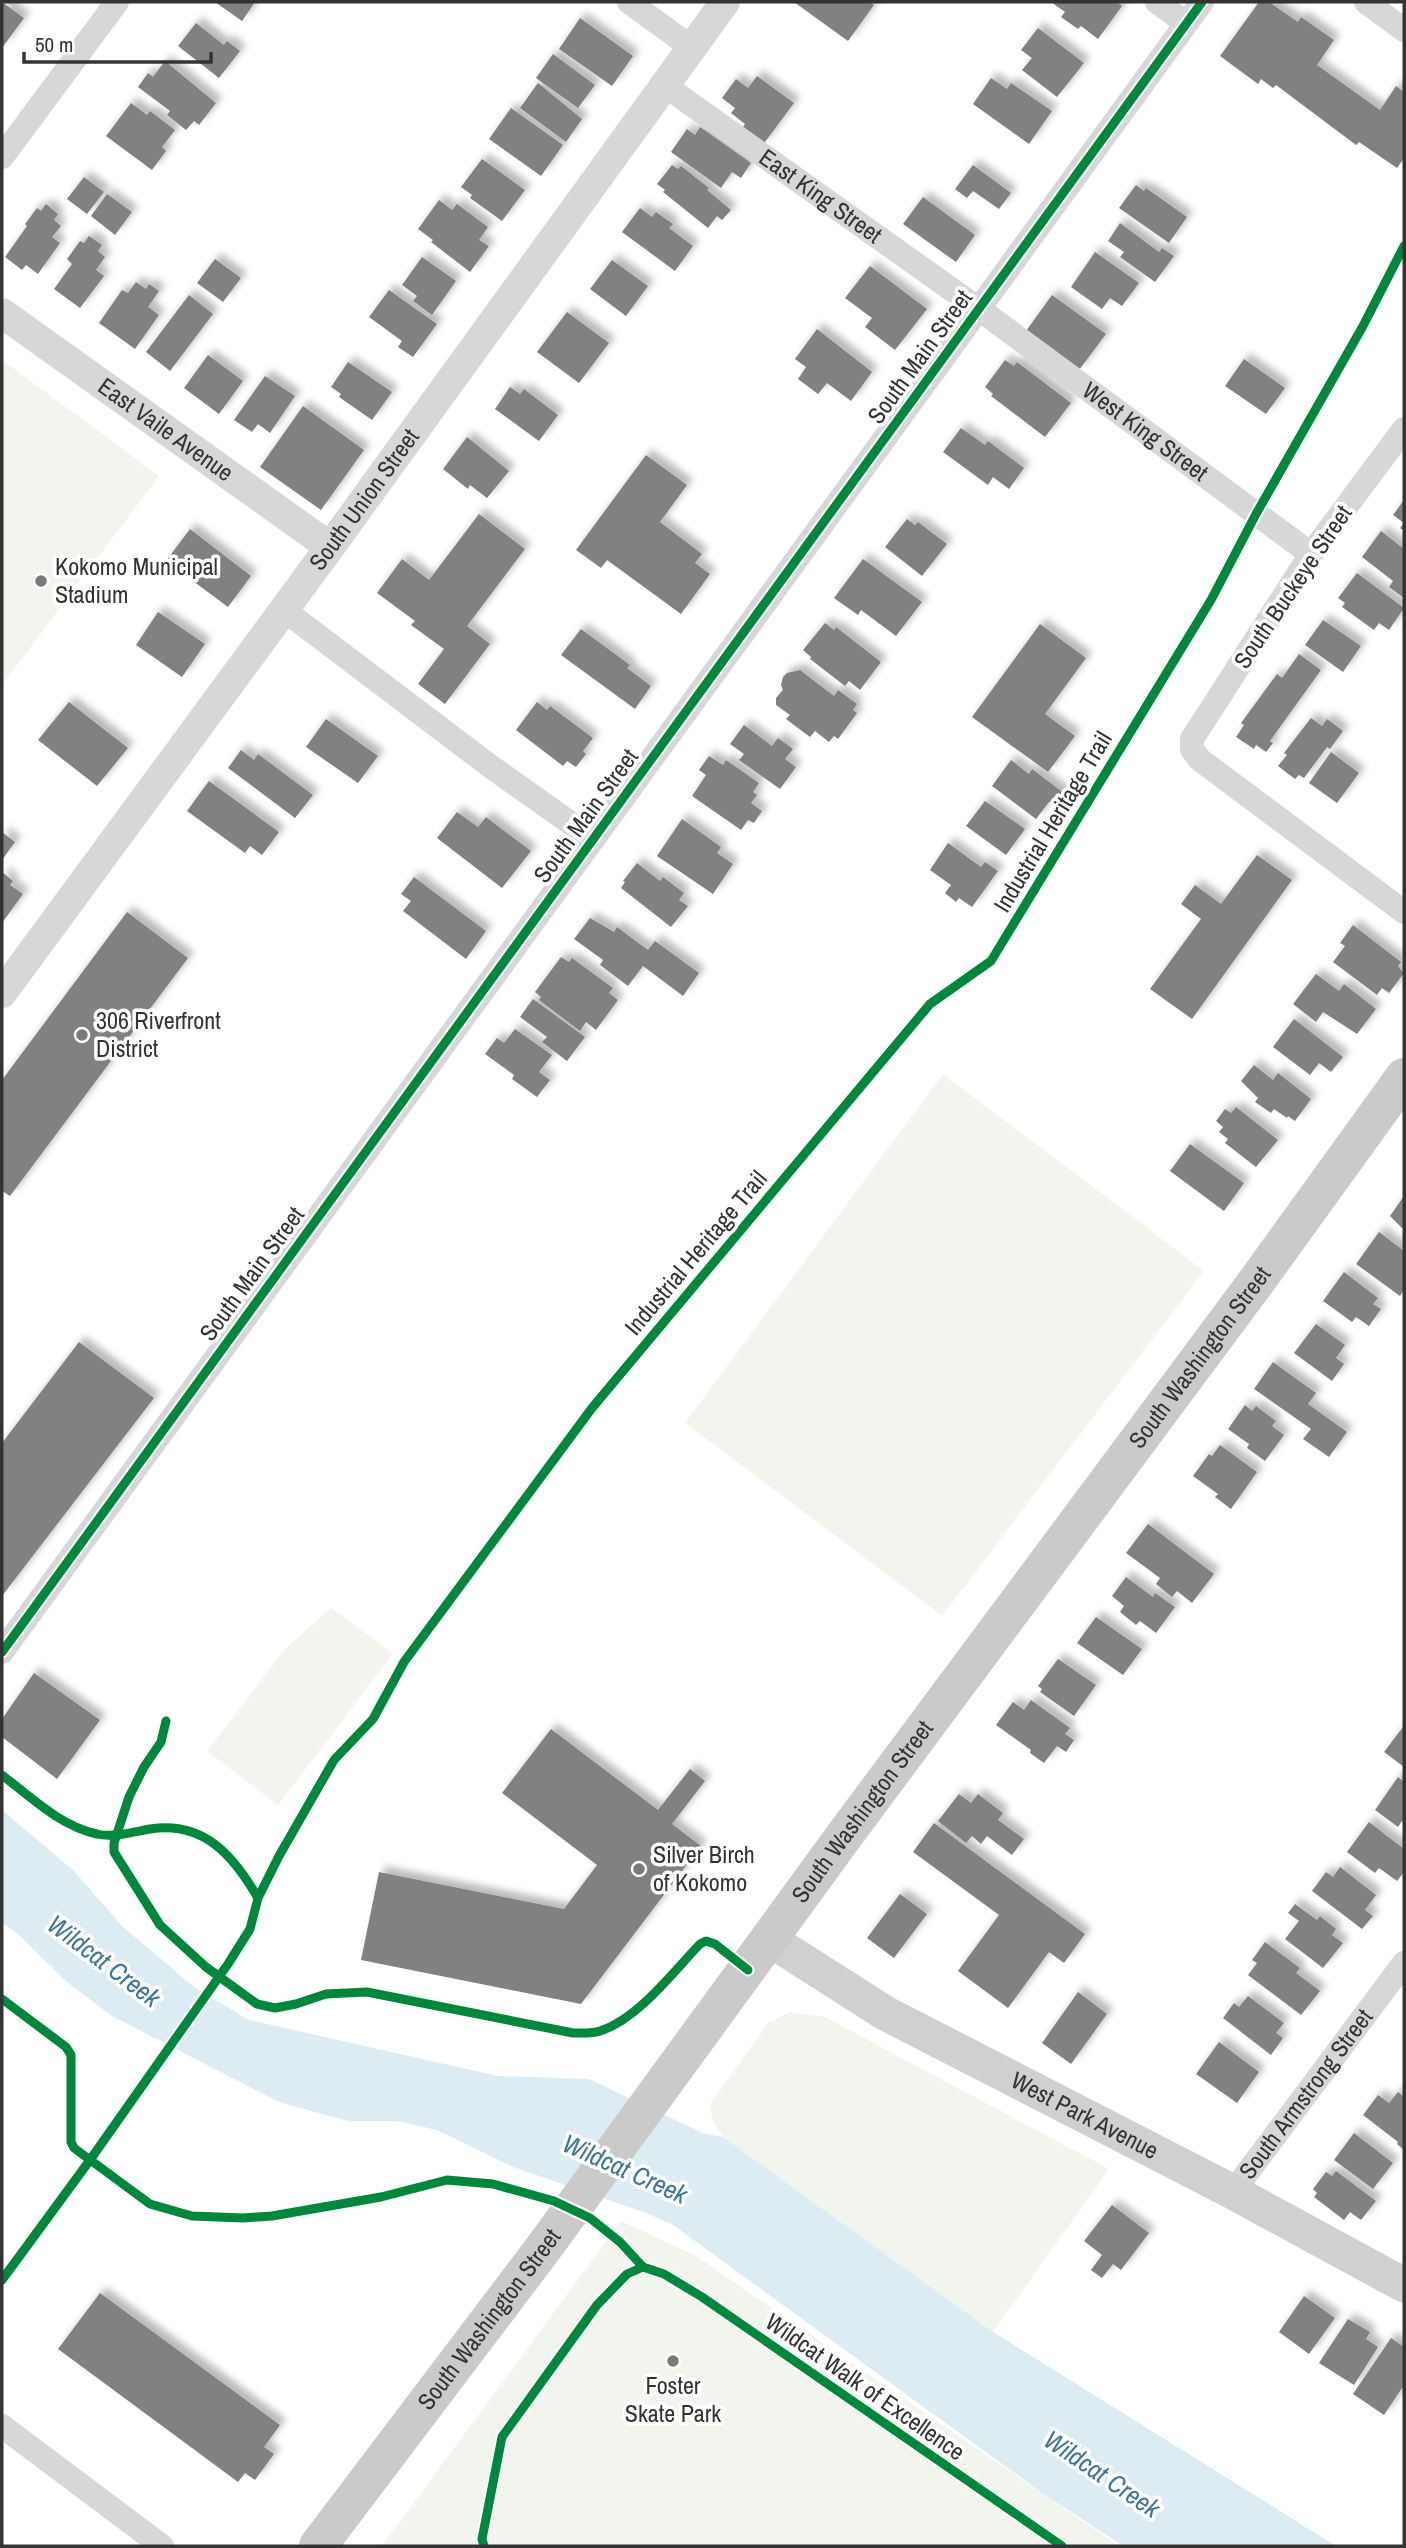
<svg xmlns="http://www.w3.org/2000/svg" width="1406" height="2548" font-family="'Archivo Narrow',sans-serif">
  <defs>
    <filter id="shadow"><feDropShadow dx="6" dy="-6" stdDeviation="3.5" flood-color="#0004"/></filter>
  </defs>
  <rect width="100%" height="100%" fill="#fff"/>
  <!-- green -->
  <path fill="#f1f5ed" d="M2,360L159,476L2,685Z
    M943,1074L1204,1271L942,1616L685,1423Z
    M331,1608L393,1654L278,1805L207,1751L285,1649Z
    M790,2012L825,2017L1109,2169L993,2332L723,2137L713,2121L710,2104L768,2023Z
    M621,2221L696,2256L1119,2546H382Z"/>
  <!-- water -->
  <path fill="#ddebf3" d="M2,1810L74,1871L122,1926L195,1988L249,2020L498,2076L589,2079L703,2133L723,2137L993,2332L1336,2546H1123L1042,2493L673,2225L646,2213L513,2167L437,2130L397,2121H348L279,2102L112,2016L68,1983L17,1933L2,1923Z"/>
  <!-- building -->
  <path fill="#818181" filter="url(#shadow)" d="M2,2L24,18L2,48Z
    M215,2H255L242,21Z
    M794,2H869L874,5L848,41Z
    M1051,2H1117L1122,6L1098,39L1081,26L1078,29L1061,17L1065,12Z
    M1259,2H1269L1298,22L1301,17L1334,40L1317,65L1380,110L1396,86L1404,92V158L1397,168L1359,142L1356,145L1276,85L1273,88L1261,79L1258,84L1220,56Z
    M580,18L633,56L612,86L559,49Z
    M196,23L224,45L227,41L240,51L219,78L178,46Z
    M1038,28L1084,63L1057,97L1022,70L1032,58L1021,50Z
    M553,54L595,85L578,108L536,78Z
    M165,61L216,103L199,125L194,121L186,130L167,115L170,111L138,87L148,73L153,77Z
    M757,76L794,103L762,146L741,130L745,124L731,113L735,108L722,98L736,79L748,88Z
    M991,78L1007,89L1011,83L1052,111L1029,144L973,104Z
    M538,83L582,119L566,142L520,108Z
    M131,103L147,115L150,111L175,130L162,147L166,151L152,170L106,136Z
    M511,108L563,145L541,176L489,139Z
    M700,127L751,163L741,178L732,172L721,188L671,152L687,129L695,135Z
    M482,159L525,190L502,221L470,198L472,195L461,187Z
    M672,165L678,169L681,166L709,188L707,190L731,210L722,220L717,216L708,228L663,192L665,190L657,184Z
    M973,165L1011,193L999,209L973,191L967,198L955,189Z
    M84,177L104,192L87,214L67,199Z
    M1136,185L1144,191L1146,188L1187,217L1169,243L1119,208Z
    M107,194L132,212L115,235L91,216Z
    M923,197L975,235L956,262L903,224Z
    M439,200L452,210L457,204L488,227L479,240L489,246L470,272L431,242L433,240L418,229Z
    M46,204L58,214L54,220L61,226L52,237L60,243L38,274L26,265L22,270L5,257L27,226L25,224L37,208L41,211Z
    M640,208L652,217L656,212L673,224L669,228L693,246L675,271L622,232Z
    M1120,223L1159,252L1162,248L1174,256L1155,282L1120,257L1124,252L1108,241Z
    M89,236L102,245L98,251L105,257L96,270L104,276L80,308L54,289L72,264L67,259L80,241L84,243Z
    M1095,252L1139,283L1122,306L1110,298L1102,309L1071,287Z
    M422,257L456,281L432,315L413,301L417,296L402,285Z
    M215,259L241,278L223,302L197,283Z
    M612,260L648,286L626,316L590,289Z
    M870,266L927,309L895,350L865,327L872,318L845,298Z
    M136,282L146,289L149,284L159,291L148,307L159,315L135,349L99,323L122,290L128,293Z
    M389,290L437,324L413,357L398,347L402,341L369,317Z
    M189,295L213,314L170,371L146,352Z
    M1052,295L1106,334L1079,370L1026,331Z
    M567,312L609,343L579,383L537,352Z
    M817,329L872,372L851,401L827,383L818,394L798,379L806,367L795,359Z
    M208,355L243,381L219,414L184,388Z
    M1244,359L1285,388L1266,414L1225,386Z
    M1005,360L1014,366L1017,362L1071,403L1045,437L991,396L993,394L985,387Z
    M348,362L392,392L372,420L339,397L341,394L331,387Z
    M265,376L295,396L270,433L258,424L252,432L234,420Z
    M510,387L520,394L524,389L558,415L539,441L495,409Z
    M303,406L364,450L321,510L260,467Z
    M961,428L985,445L988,441L1024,468L1009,489L993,477L988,485L943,452Z
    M467,437L509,471L487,498L470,485L468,489L443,469Z
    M646,455L687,485L660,522L702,554L695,563L710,574L681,614L607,560L601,568L576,550Z
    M1404,500V531L1400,528L1404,523L1393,515Z
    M479,514L525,549L467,626L490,644L445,704L418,684L444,649L411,625L415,621L377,593L402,559L429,580Z
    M907,519L915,525L918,522L947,544L922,576L885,547Z
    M190,529L251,576L228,607L166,561Z
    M1381,531L1404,549V598L1389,587L1393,581L1362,557Z
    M863,559L922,602L896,636L861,610L858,615L834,598Z
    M1357,573L1404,608L1389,630L1379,623L1374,630L1342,607L1345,603L1338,598Z
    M158,612L205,644L182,677L136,645Z
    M1323,620L1361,646L1343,672L1305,645Z
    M825,623L834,630L836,627L881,662L860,690L849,681L845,686L810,659L811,657L803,650Z
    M1040,624L1086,658L1045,714L1075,736L1048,772L972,717Z
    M581,629L630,665L627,668L651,686L635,709L561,655Z
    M1299,654L1321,670L1270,741L1273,743L1266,752L1256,745L1254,749L1236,737L1244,725L1241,723L1277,674L1282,678Z
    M800,670L834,696L838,690L857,704L853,710L857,713L838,739L834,736L829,742L815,731L810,737L786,719L790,715L776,705V698L783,690L781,685L783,677L787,673Z
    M69,702L128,748L97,786L38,740Z
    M537,702L547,710L550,706L593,738L583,751L586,754L576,767L567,761L563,766L516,730Z
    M1311,718L1322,726L1327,719L1343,731L1330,749L1327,747L1304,778L1299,775L1295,779L1278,766L1287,755L1284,753Z
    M326,719L378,756L358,783L306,747Z
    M744,725L772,746L778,738L793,749L785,759L796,767L780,789L739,760L744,754L730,744Z
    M241,750L254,760L258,754L313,795L295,818L228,768Z
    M1331,752L1359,773L1337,803L1309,783Z
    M709,756L723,765L726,760L759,783L753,792L757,795L751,803L762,811L754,823L748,820L741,830L692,796L706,775L699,770Z
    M1011,760L1029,774L1032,769L1073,800L1063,813L1049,802L1036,819L992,786Z
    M209,781L279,832L262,855L250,846L245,853L187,811Z
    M985,801L1025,829L1006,855L966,826Z
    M457,812L478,827L486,817L531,851L502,888L437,838Z
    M682,819L721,847L717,853L733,864L713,894L657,856Z
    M2,832L15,842L2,860Z
    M948,843L981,867L985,862L998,871L972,907L959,898L956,902L945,893L951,885L930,870Z
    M1257,855L1292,880L1192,1019L1150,989L1201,919L1181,904L1195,885L1221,904Z
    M637,863L660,881L663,877L684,893L679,900L688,906L671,927L621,888L625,882L623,881Z
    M2,872L13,881L10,885L23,894L2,923Z
    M414,877L486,931L466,959L403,911L411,901L401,894Z
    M127,912L188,958L10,1196L2,1191V1080Z
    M590,918L614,932L617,927L648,950L655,941L699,973L683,996L643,966L628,986L600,965L603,960L574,939Z
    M1353,925L1401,962L1398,966L1404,973L1389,993L1382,988L1377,995L1333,962L1345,946L1340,943Z
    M561,957L569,962L572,958L613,988L609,993L618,1000L596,1030L586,1022L580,1031L539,1000L541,997L535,992Z
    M1316,974L1339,991L1344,984L1376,1009L1357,1034L1323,1012L1316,1022L1293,1004Z
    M533,999L585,1037L567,1061L542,1042L547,1037L520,1017Z
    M1294,1019L1343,1057L1331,1072L1319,1063L1310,1075L1273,1047Z
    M515,1029L552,1055L539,1072L550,1080L537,1097L512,1079L514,1075L485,1054L497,1038L504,1043Z
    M1254,1065L1273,1080L1278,1073L1311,1099L1295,1121L1288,1116L1287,1118L1274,1109L1271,1113L1255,1102L1258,1098L1241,1081Z
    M1236,1107L1278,1140L1256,1167L1225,1143L1228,1139L1219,1132L1223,1127L1216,1121L1225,1109L1231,1113Z
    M1190,1144L1244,1183L1224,1211L1170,1171Z
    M1404,1196V1230L1390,1216Z
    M1379,1232L1404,1251V1290L1400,1296L1356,1264Z
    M1344,1272L1378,1298L1373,1304L1381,1309L1369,1326L1356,1317L1352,1322L1323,1301Z
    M1316,1324L1345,1345L1336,1358L1344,1364L1332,1381L1294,1353Z
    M79,1342L154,1398L2,1596V1443Z
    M1273,1362L1316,1393L1308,1404L1347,1432L1329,1457L1303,1439L1311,1429L1254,1389Z
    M1245,1405L1252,1411L1256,1406L1276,1421L1272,1426L1284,1435L1265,1461L1247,1448L1249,1444L1228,1429Z
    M1220,1445L1257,1472L1231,1509L1215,1497L1218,1494L1193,1476L1209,1454L1212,1456Z
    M1148,1524L1214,1574L1192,1603L1177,1591L1172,1597L1156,1584L1160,1578L1126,1553Z
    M1126,1577L1153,1597L1155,1593L1175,1607L1156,1633L1140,1621L1136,1625L1120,1612L1124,1606L1112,1596Z
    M1096,1617L1142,1649L1123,1675L1077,1643Z
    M1058,1659L1096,1685L1074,1716L1040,1692L1042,1689L1038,1686Z
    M34,1673L100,1720L57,1779L2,1737V1719Z
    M1031,1700L1070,1728L1065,1734L1074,1740L1066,1752L1057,1746L1044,1763L1030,1753L1031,1750L996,1725L1013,1702L1024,1710Z
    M1403,1727L1404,1728V1767L1384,1752Z
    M551,1729L658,1810L690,1769L705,1781L672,1824L701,1846L581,2004L361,1960L379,1872L564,1909L597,1865L502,1793Z
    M1398,1777L1404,1782V1822L1402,1821L1398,1827L1375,1810Z
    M959,1794L971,1803L978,1794L1003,1813L998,1820L1024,1839L1012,1855L987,1836L981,1844L972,1836L966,1843L938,1821Z
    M1369,1822L1404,1849V1872L1397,1881L1379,1868L1375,1873L1347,1852Z
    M934,1823L1085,1934L1064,1963L1049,1952L1008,2008L958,1971L999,1915L913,1852Z
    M1340,1867L1376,1895L1365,1910L1373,1916L1362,1929L1312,1891L1326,1872L1333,1877Z
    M900,1894L927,1914L894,1958L867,1938Z
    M1295,1904L1317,1920L1320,1916L1336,1929L1332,1935L1343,1943L1323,1968L1285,1939L1299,1921L1288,1913Z
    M1265,1942L1300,1968L1296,1973L1320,1991L1301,2015L1248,1975L1257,1963L1252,1960Z
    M1078,1992L1107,2014L1071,2064L1042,2043Z
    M1248,1996L1284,2023L1276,2033L1283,2038L1271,2055L1223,2018L1234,2003L1239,2007Z
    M1219,2042L1259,2072L1237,2103L1196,2074Z
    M1398,2092L1404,2097V2150L1397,2144L1398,2142L1363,2115L1378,2095L1389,2103Z
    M1354,2133L1393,2163L1373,2189L1334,2160Z
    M1336,2171L1376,2201L1361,2220L1350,2212L1344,2220L1314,2197L1317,2193L1313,2189L1326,2172L1332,2176Z
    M1112,2205L1149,2233L1121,2270L1113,2264L1102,2278L1091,2270L1102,2255L1084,2241Z
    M100,2293L280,2425L264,2447L274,2454L255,2480L245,2473L238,2482L58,2349Z
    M1304,2296L1335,2318L1309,2354L1279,2332Z
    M1348,2319L1370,2332L1366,2339L1378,2347L1354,2385L1319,2363Z
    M1391,2338L1404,2347V2385L1384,2415L1353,2394Z"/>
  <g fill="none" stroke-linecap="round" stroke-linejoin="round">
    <!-- minor -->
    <g stroke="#d7d7d7" stroke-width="24">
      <path d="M629,2L691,47"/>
      <path d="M1157,2L1186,23"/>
      <path d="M1366,2L1404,30"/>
      <path id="s1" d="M664,85L979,309L1311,554"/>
      <path d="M2,157L117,2"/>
      <path d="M1404,429L1311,554L1192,739V749L1199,759L1404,912"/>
      <path d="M284,610L490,766L593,839"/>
      <path d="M2,1652L1202,2"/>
      <path id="s2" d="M1233,2192L1404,1963"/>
      <path d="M2,2426L162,2546"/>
    </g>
    <!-- tertiary -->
    <g stroke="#d7d7d7" stroke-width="30">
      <path id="s3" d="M2,313L330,547"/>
      <path id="s4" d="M2,993L330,547L725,2"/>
    </g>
    <!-- secondary -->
    <path stroke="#d0d0d0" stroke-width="35" id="s5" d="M769,1939L885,2013L1233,2192L1404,2285"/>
    <!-- primary -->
    <path stroke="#cacaca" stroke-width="38" id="s6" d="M318,2546L545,2246L844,1836L1256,1282L1404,1077"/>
    <defs>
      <path id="cycleway" d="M2,1652L1202,2
        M166,1721L161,1742L144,1767L129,1797L114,1843V1852L160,1925L206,1967L257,2004L275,2008L296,2004L326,1994L367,1992L573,2033C581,2033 592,2034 600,2031C638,2019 673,1972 700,1944L706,1941L715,1944L748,1970
        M2,1775C31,1797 60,1826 97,1834C113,1838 133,1832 150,1829C204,1821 233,1855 258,1898
        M2,1999L66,2047L71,2055V2142L74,2148L150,2204L192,2216L243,2218L272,2216L381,2197L447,2180L493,2184L554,2201L590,2218L620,2242L643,2267L664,2274L702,2297L1062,2546
        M2,2280L90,2160L228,1964L250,1929L258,1898L279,1856L334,1760L373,1719L404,1662L592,1408L930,1004L991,961L1211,600L1256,514L1363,326L1404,246
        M484,2546L482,2539L502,2437L597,2305L627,2274L643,2267"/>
    </defs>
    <!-- cycleway casing -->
    <use href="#cycleway" stroke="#fff" stroke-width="13"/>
    <!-- cycleway -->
    <use href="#cycleway" stroke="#00873e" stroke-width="9"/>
  </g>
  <!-- markers -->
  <g fill="#7a7a7a" stroke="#fff" stroke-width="2.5">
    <circle cx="41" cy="581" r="7"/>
    <circle cx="82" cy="1035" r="7"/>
    <circle cx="639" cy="1869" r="7"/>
    <circle cx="673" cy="2361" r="7"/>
  </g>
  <g text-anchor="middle" stroke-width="7" stroke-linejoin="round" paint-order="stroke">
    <!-- street labels -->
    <g font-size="24" fill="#333" stroke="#fff">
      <text dy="8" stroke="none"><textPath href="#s1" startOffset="192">East King Street</textPath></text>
      <text transform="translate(920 357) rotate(-54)" y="8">South Main Street</text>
      <text dy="8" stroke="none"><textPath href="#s3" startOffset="201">East Vaile Avenue</textPath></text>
      <text dy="8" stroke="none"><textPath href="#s1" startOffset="593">West King Street</textPath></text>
      <text dy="8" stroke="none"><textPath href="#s4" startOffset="612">South Union Street</textPath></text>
      <text transform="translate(1293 587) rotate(-56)" y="8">South Buckeye Street</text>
      <text transform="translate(586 816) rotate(-54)" y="8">South Main Street</text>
      <text transform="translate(1053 822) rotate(-59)" y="8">Industrial Heritage Trail</text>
      <text transform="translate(696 1253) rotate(-50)" y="8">Industrial Heritage Trail</text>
      <text transform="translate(252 1274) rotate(-54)" y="8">South Main Street</text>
      <text dy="8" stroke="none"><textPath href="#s6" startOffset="1480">South Washington Street</textPath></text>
      <text dy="8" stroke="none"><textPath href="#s6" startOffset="914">South Washington Street</textPath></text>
      <text dy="8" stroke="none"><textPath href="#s2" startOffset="122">South Armstrong Street</textPath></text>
      <text dy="8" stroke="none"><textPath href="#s5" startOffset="362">West Park Avenue</textPath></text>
      <text dy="8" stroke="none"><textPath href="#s6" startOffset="284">South Washington Street</textPath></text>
      <text transform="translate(865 2387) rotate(35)" y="8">Wildcat Walk of Excellence</text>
    </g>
    <!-- poi labels -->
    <g font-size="24" fill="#333" stroke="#fff" text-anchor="start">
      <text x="55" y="575">Kokomo Municipal<tspan x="55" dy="28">Stadium</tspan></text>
      <text x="96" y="1029">306 Riverfront<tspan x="96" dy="28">District</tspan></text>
      <text x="653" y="1863">Silver Birch<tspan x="653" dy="28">of Kokomo</tspan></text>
      <text x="673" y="2394" text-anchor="middle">Foster<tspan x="673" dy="28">Skate Park</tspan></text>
    </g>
    <!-- water labels -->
    <g font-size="26" font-style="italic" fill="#3f7597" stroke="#fff">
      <text transform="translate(104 1961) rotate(37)" y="9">Wildcat Creek</text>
      <text transform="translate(625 2169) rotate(24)" y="9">Wildcat Creek</text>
      <text transform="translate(1102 2474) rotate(34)" y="9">Wildcat Creek</text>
    </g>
  </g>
  <!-- border -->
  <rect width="1406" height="2548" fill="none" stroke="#333333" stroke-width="7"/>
  <!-- scale -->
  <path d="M24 52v10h187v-10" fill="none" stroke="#333333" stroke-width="3.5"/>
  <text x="35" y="52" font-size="21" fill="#333333" stroke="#ffffff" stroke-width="5" paint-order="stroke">50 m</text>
</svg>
